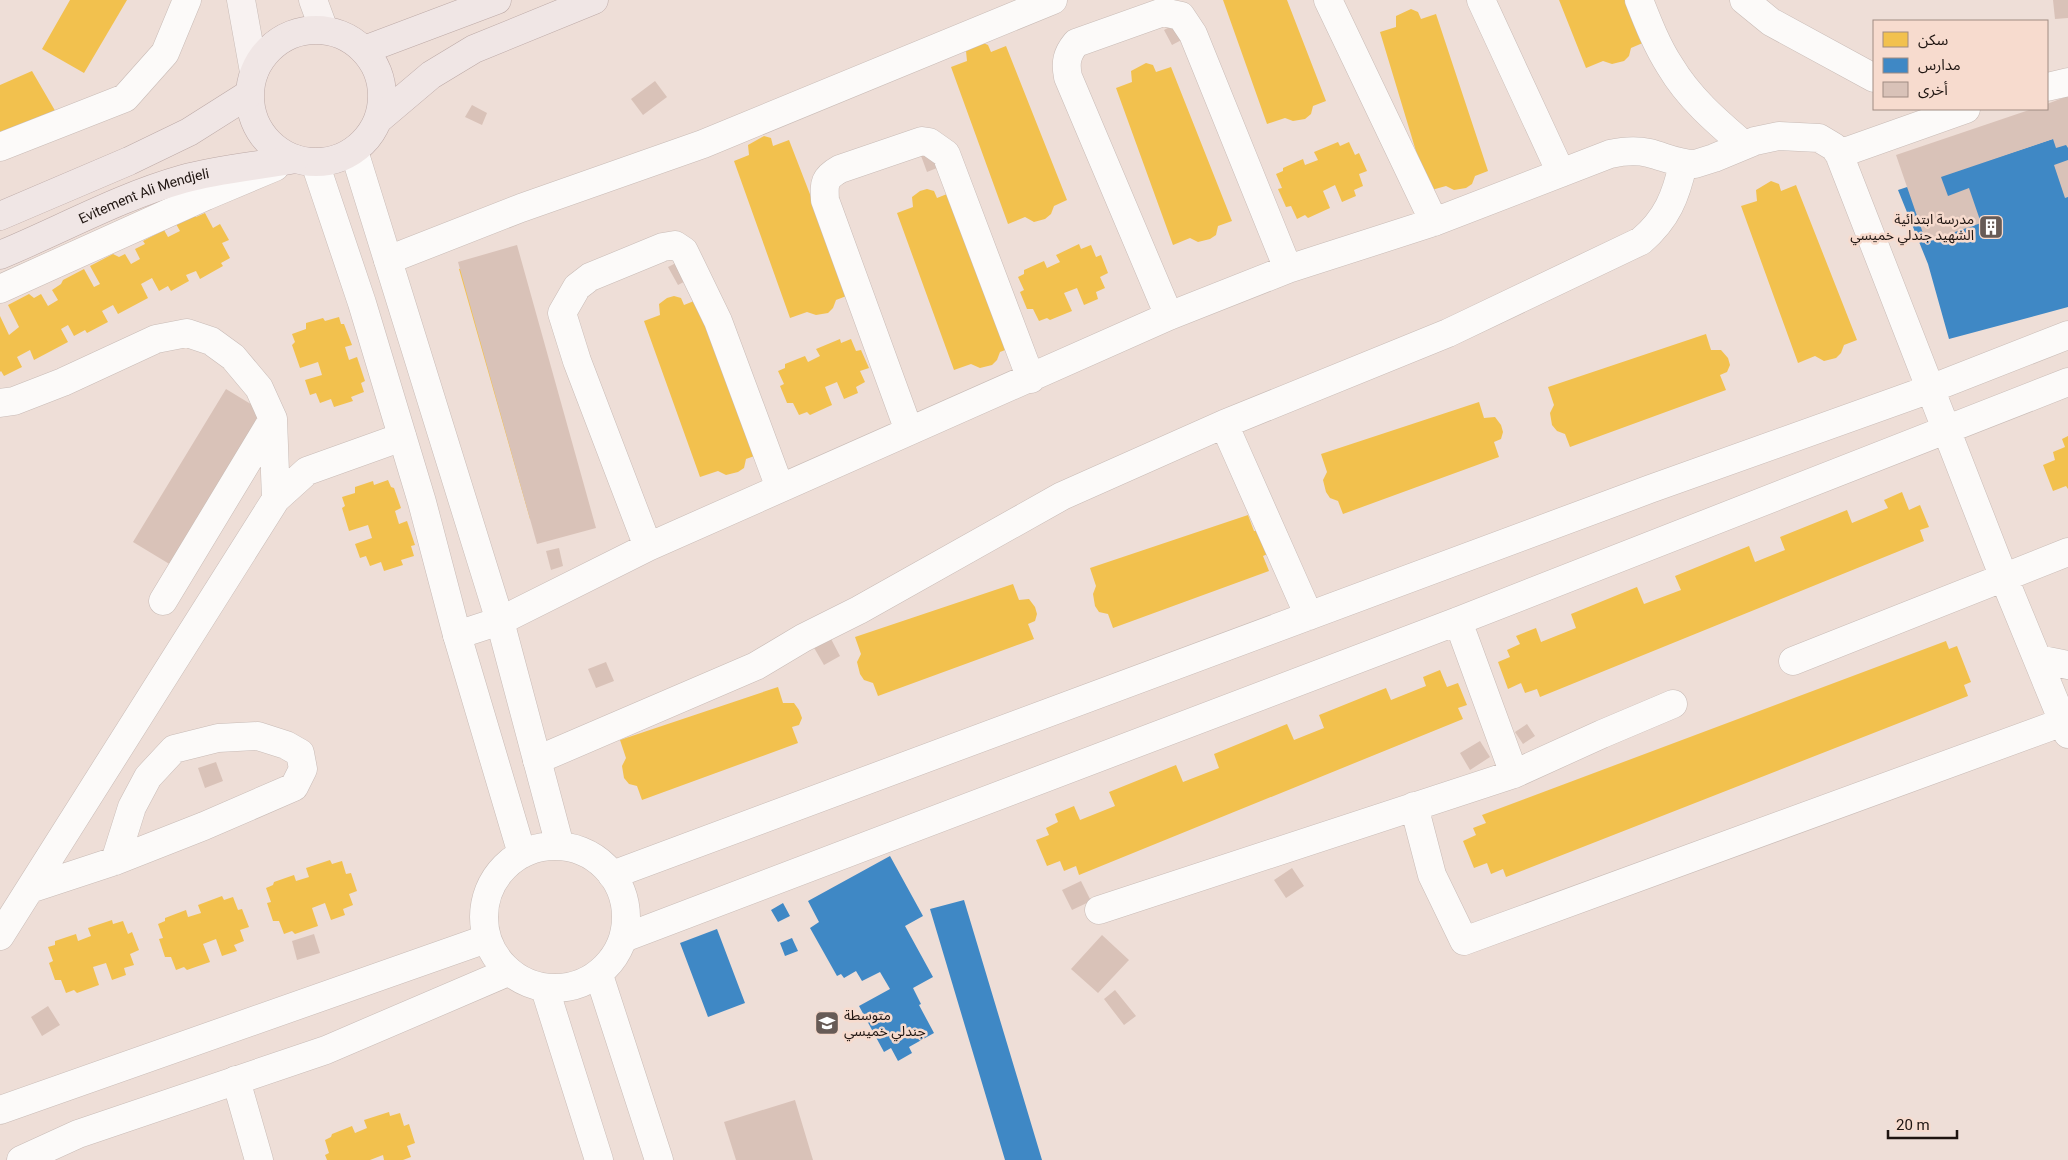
<svg xmlns="http://www.w3.org/2000/svg" width="2068" height="1160" font-family="Roboto,'Noto Sans Arabic',sans-serif">
  <rect width="100%" height="100%" fill="#eeded7"/>
  <!-- homes -->
  <path fill="#f2c14e" d="M70,0H127L84,73L42,49Z
    M1223,0H1287L1326,101L1313,106L1311,114L1305,119L1293,121L1285,118L1267,124Z
    M1559,0H1626L1645,42L1631,48L1629,56L1624,61L1612,64L1603,61L1586,68Z
    M1411,9L1418,12L1421,19L1436,14L1488,171L1475,176L1472,184L1466,188L1454,190L1446,186L1428,191L1380,32L1396,27V16Z
    M981,42L988,45L991,52L1006,46L1067,200L1054,206L1051,214L1045,219L1034,222L1025,217L1008,224L951,67L967,61L966,51Z
    M1146,63L1153,65L1156,72L1171,67L1232,221L1218,226L1216,235L1210,239L1198,242L1190,238L1173,245L1116,88L1132,82L1131,71Z
    M32,71L57,114L0,137V85Z
    M764,136L771,138L773,146L789,140L849,295L836,300L833,308L828,313L816,315L807,312L790,318L734,161L749,155L748,145Z
    M1338,142L1340,146L1349,142L1355,155L1359,153L1367,171L1359,174L1363,186L1354,190L1356,196L1342,202L1335,185L1323,191L1330,208L1308,218L1305,215L1297,219L1291,206L1286,207L1278,189L1282,188L1276,174L1283,171V168L1303,159L1305,165L1318,160L1314,152Z
    M1771,181L1779,184L1781,191L1796,185L1857,340L1844,345L1841,353L1836,358L1824,361L1815,356L1798,363L1741,206L1757,201L1756,190Z
    M927,189L934,191L937,198L952,192L1013,347L1000,352L997,360L992,365L980,368L971,364L954,370L897,213L913,207L912,197L920,191Z
    M205,213L213,228L220,224L229,240L222,243L230,258L221,263L223,266L200,279L196,271L186,275L189,281L171,291L168,286L159,291L152,278L141,284L148,298L118,314L113,305L102,311L108,322L87,333L85,330L74,336L68,325L61,329L68,342L34,360L30,350L17,357L22,367L4,376L1,371L0,372V316L9,335L19,327L8,305L29,294L34,298L41,294L48,306L58,300L52,290L61,284L63,280L84,269L94,287L100,284L90,266L113,254L119,257L125,254L131,264L140,259L135,249L145,244L143,241L164,230L168,237L180,231L176,224L194,215L196,217Z
    M1079,244L1081,249L1091,245L1096,257L1101,255L1108,273L1100,277L1105,288L1096,292L1098,299L1084,305L1077,288L1064,293L1072,311L1050,320L1047,318L1039,321L1033,309H1027L1020,292L1024,290L1018,277L1024,274V270L1044,261L1047,268L1060,262L1056,255Z
    M516,253L587,504L530,519L459,269Z
    M674,296L681,298L684,305L699,299L760,454L746,459L744,468L738,472L726,475L718,471L700,477L644,321L660,315L659,304L667,298Z
    M339,317L341,324H344L352,345L345,347L349,360L357,357L365,381L361,383L364,392L351,397L353,401L334,407L331,399L320,403L316,393L310,395L305,380L322,375L318,362L300,368L292,345L295,342L292,334L306,329V323L323,318L325,321Z
    M1706,334L1711,350H1721L1728,358L1730,365L1727,372L1720,375L1726,390L1570,447L1565,434L1557,431L1552,425L1550,413L1554,405L1548,387Z
    M840,339L841,343L851,339L856,351L861,350L869,368L860,371L865,382L856,387L858,393L844,399L837,382L825,387L832,405L810,415L807,412L799,415L793,403H787L780,386L784,384L778,371L785,368V364L805,356L808,362L820,356L816,349Z
    M1479,402L1484,418L1495,417L1501,425L1503,432L1501,439L1494,442L1499,457L1343,514L1338,501L1330,498L1326,492L1323,480L1327,472L1321,454Z
    M2068,436V489L2066,486L2053,491L2043,465L2055,460L2053,452L2065,447L2062,439Z
    M388,480L391,487L394,488L401,508L395,511L399,524L407,521L415,545L411,546L414,556L401,560L403,565L384,571L381,562L370,566L366,556L360,558L355,544L372,538L368,525L349,531L342,508L345,506L342,497L355,493V487L373,481L374,485Z
    M1902,492L1909,510L1920,505L1929,527L1920,530L1924,541L1540,697L1537,689L1525,693L1521,683L1508,689L1498,662L1510,657L1507,650L1520,644L1516,636L1536,628L1541,642L1576,628L1571,614L1637,587L1644,604L1681,590L1675,576L1749,546L1755,562L1785,550L1780,537L1847,510L1852,523L1888,508L1884,500Z
    M1248,515L1254,531H1265L1270,553L1263,556L1269,571L1113,628L1108,614L1099,612L1095,606L1093,594L1096,586L1090,568Z
    M1013,584L1019,600L1029,599L1035,607L1037,614L1035,621L1028,624L1034,639L878,696L873,683L864,680L860,674L857,662L861,654L855,637Z
    M1946,641L1949,649L1957,646L1971,682L1964,685L1968,696L1506,877L1503,869L1491,874L1487,863L1474,868L1463,841L1476,835L1473,828L1486,823L1482,815Z
    M1440,670L1447,687L1458,683L1467,705L1458,708L1463,719L1079,875L1076,866L1064,871L1060,861L1047,866L1036,840L1049,835L1046,828L1058,822L1055,814L1074,806L1080,820L1115,806L1109,792L1176,765L1183,782L1219,768L1214,754L1287,724L1294,740L1324,728L1319,715L1386,688L1391,700L1426,686L1423,677Z
    M778,687L783,703H794L799,710L802,718L799,725L792,727L798,743L642,800L637,786L629,784L624,778L622,766L626,758L620,740Z
    M330,860L332,864L342,861L346,874L351,873L357,891L349,894L353,905L343,909L345,915L331,920L325,903L312,908L318,926L295,934L292,931L284,934L279,921H273L267,903L271,902L266,888L273,885L274,882L294,875L296,881L309,877L306,868Z
    M222,896L224,900L233,897L238,910L242,909L249,927L240,930L244,941L234,945L237,951L222,956L216,939L203,944L210,962L187,970L184,967L176,970L171,957H165L159,939L163,938L158,924L165,921V918L186,910L188,917L201,913L198,905Z
    M112,920L113,924L123,921L128,934L132,932L139,950L130,954L134,965L124,968L126,975L112,980L106,963L93,967L99,985L77,993L74,990L66,993L61,980H55L49,963L53,961L48,947L55,945V941L76,934L78,941L91,936L88,928Z
    M389,1112L390,1116L400,1113L404,1126L409,1124L415,1143L407,1146L411,1157L403,1160H384L383,1155L370,1160H327L325,1155L329,1153L325,1140L331,1137L332,1134L352,1126L355,1133L367,1128L364,1120Z"/>
  <!-- schools -->
  <path fill="#3f88c5" d="M2068,134V307L1949,339L1928,264L1898,190Z
    M890,856L923,916L905,926L933,977L913,988L921,1004L919,1005L934,1033L909,1047L912,1053L898,1061L891,1048L884,1052L859,1006L890,989L880,972L862,981L856,971L844,978L841,974L837,976L810,928L819,922L808,901Z
    M964,900L1042,1160H1005L930,909Z
    M783,903L790,916L778,922L771,910Z
    M717,929L745,1003L708,1017L680,943Z
    M792,938L798,951L785,956L780,943Z"/>
  <!-- building -->
  <path fill="#d9c2b8" d="M2053,0H2068V18L2055,19Z
    M1181,21L1189,36L1172,45L1164,30Z
    M655,81L667,97L643,115L631,99Z
    M2068,96V148L2066,145L2056,148L2053,139L1941,177L1948,196L1969,188L1981,223L1926,242L1896,155L2032,109H2047V104Z
    M472,105L487,113L482,125L465,117Z
    M935,147L942,166L927,172L920,153Z
    M2068,160V197L2065,198L2054,165Z
    M517,245L596,528L537,544L458,262Z
    M686,258L695,276L678,285L668,267Z
    M226,389L269,415L176,568L133,542Z
    M559,548L563,566L551,570L546,551Z
    M830,637L840,656L824,665L813,646Z
    M606,662L614,681L596,688L588,669Z
    M1527,724L1535,736L1523,744L1515,732Z
    M1480,741L1490,757L1470,770L1460,753Z
    M216,762L223,781L205,788L198,768Z
    M1292,868L1304,886L1286,898L1274,880Z
    M1081,881L1091,901L1072,910L1062,890Z
    M314,934L320,953L297,960L292,941Z
    M1102,935L1129,960L1098,993L1071,969Z
    M1115,990L1136,1016L1124,1025L1104,999Z
    M48,1006L60,1025L42,1036L31,1017Z
    M795,1100L813,1160H736L724,1122Z"/>
  <g fill="none" stroke-linecap="round" stroke-linejoin="round">
    <defs>
      <path id="minor" d="M1328,0L1434,222
        M1481,0L1561,173
        M1639,0C1648,23 1657,46 1670,66C1689,98 1716,121 1744,145
        M1744,0L1771,22L1874,78
        M2047,87L2068,82
        M0,147L125,98L165,53L187,0
        M1839,154L1966,109
        M388,260L521,208L703,144L1053,0
        M0,289L206,196L275,167
        M1169,316L1068,77C1065,62 1067,54 1076,43L1163,12L1181,16L1193,34L1288,269
        M0,403L14,401L63,382L156,339L187,333L211,341L233,357L259,388L273,419L276,499
        M1224,424L1309,616
        M909,431L825,200C824,183 824,178 840,169L922,141L929,142L946,154L1031,379
        M648,547L577,361L562,313L577,287L590,277L663,247L675,245L684,251L718,321L780,488
        M163,601L273,419
        M1458,621L1514,774L1602,734L1673,704
        M457,635L500,621L648,547L1169,316L1288,269L1434,222L1610,154C1624,151 1636,150 1649,153C1665,157 1678,164 1695,164L1714,158L1755,141L1779,136L1819,138L1834,147L1839,154L2004,578L2068,734
        M2038,659L2068,665
        M1793,661L2068,552
        M537,760L756,666L803,638L859,610L1062,496L1224,424L1448,333L1641,241C1667,219 1676,196 1683,164
        M1414,806L1432,875L1464,941L2063,722
        M612,875L1650,489L1930,389L2068,335
        M30,889L115,861L204,826L294,787L303,769L300,753L286,745L258,736L218,738L174,749L148,777L132,807L115,861
        M1099,910L1514,774
        M0,936L276,499L307,471L402,437
        M624,938L1458,621L2068,382
        M236,1080L259,1160"/>
      <path id="tertiary" d="M354,151L500,621L560,846
        M315,163L362,303L422,502L457,635L522,854
        M484 917a71 71 0 1 1 142 0a71 71 0 1 1-142 0Z
        M599,975L659,1160
        M545,989L599,1160
        M0,1110L486,939
        M21,1160L78,1134L326,1050L508,972"/>
      <path id="secondary" d="M241,0L254,72
        M313,0L324,30"/>
      <g id="trunk">
        <circle cx="316" cy="96" r="66"/>
        <path d="M364,50L497,0"/>
        <path d="M379,119L431,75L474,49L594,0"/>
        <path d="M0,216L129,161L189,132L249,94"/>
        <path id="s1" d="M0,255C61,230 119,197 183,179C219,169 258,166 295,159"/>
      </g>
    </defs>
    <!-- minor casing -->
    <use href="#minor" stroke="#c8bbb6" stroke-width="29"/>
    <!-- tertiary casing -->
    <use href="#tertiary" stroke="#c8bbb6" stroke-width="29"/>
    <!-- secondary casing -->
    <use href="#secondary" stroke="#c8bbb6" stroke-width="29"/>
    <!-- trunk casing -->
    <use href="#trunk" stroke="#bca9a6" stroke-width="29"/>
    <!-- minor -->
    <use href="#minor" stroke="#fcfaf9" stroke-width="28"/>
    <!-- tertiary -->
    <use href="#tertiary" stroke="#fcfaf9" stroke-width="28"/>
    <!-- secondary -->
    <use href="#secondary" stroke="#f8f2f1" stroke-width="28"/>
    <!-- trunk -->
    <use href="#trunk" stroke="#f0e6e5" stroke-width="28"/>
  </g>
  <!-- icons -->
  <defs>
    <symbol id="building-square" viewBox="-11 -11 22 22"><rect x="-9" y="-9" width="18" height="18" rx="4" fill="#675b56" stroke="#f7dbce"/><path d="M-4-6H4V6H1V3H-1V6H-4ZM-2.5-4.3h1.7v1.8h-1.7ZM.8-4.3h1.7v1.8H.8ZM-2.5-1h1.7V.8h-1.7ZM.8-1h1.7V.8H.8Z" fill="#fff"/></symbol>
    <symbol id="school-square" viewBox="-11 -11 22 22"><rect x="-9" y="-9" width="18" height="18" rx="4" fill="#675b56" stroke="#f7dbce"/><path d="M0-5L7-2L0 1L-7-2ZM-4 1L0 2.5L4 1V4Q0 6-4 4Z" fill="#fff"/></symbol>
  </defs>
  <g fill-rule="evenodd">
    <use href="#building-square" x="1977" y="213" width="28" height="28"/>
    <use href="#school-square" x="813" y="1009" width="28" height="28"/>
  </g>
  <g text-anchor="middle" stroke-width="5" stroke-linejoin="round" paint-order="stroke">
    <!-- street labels -->
    <g font-size="14" fill="#1e1410" stroke="#f7dbce">
      <text dy="5" stroke="none"><textPath href="#s1" startOffset="156">Evitement Ali Mendjeli</textPath></text>
    </g>
    <!-- poi labels -->
    <g font-size="14" fill="#1e1410" stroke="#f7dbce" text-anchor="end">
      <text x="1974" y="224">مدرسة ابتدائية<tspan x="1974" dy="16">الشهيد جندلي خميسي</tspan></text>
      <text x="844" y="1020" text-anchor="start">متوسطة<tspan x="844" dy="16">جندلي خميسي</tspan></text>
    </g>
  </g>
  <!-- legend -->
  <rect x="1873" y="20" width="175" height="90" fill="#f7dbce" stroke="#a08b82"/>
  <rect x="1883" y="32" width="25" height="15" fill="#f2c14e" stroke="#a08b82"/>
  <text x="1918" y="45" font-size="15" fill="#1e1410">سكن</text>
  <rect x="1883" y="58" width="25" height="15" fill="#3f88c5" stroke="#a08b82"/>
  <text x="1918" y="70" font-size="15" fill="#1e1410">مدارس</text>
  <rect x="1883" y="82" width="25" height="15" fill="#d9c2b8" stroke="#a08b82"/>
  <text x="1918" y="95" font-size="15" fill="#1e1410">أخرى</text>
  <!-- scale -->
  <path d="M1888 1130v8h69v-8" fill="none" stroke="#1e1410" stroke-width="2.5"/>
  <text x="1896" y="1130" font-size="15" fill="#1e1410" stroke="#f7dbce" stroke-width="4" paint-order="stroke">20 m</text>
</svg>
